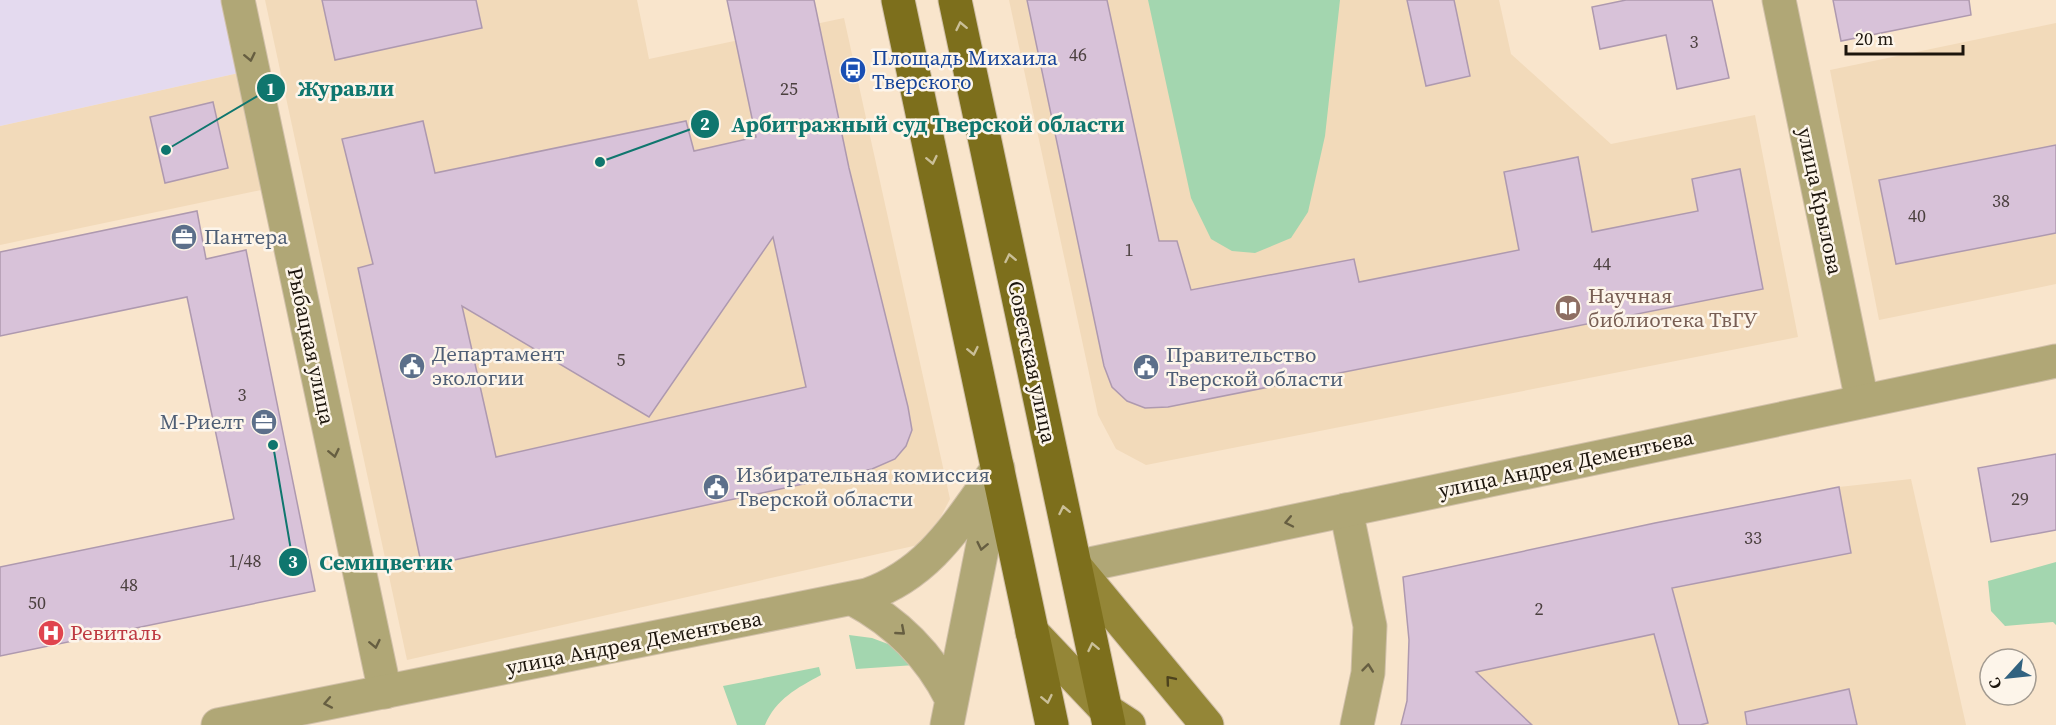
<svg xmlns="http://www.w3.org/2000/svg" width="2056" height="725" font-family="'Source Serif 4',serif">
  <rect width="100%" height="100%" fill="#f9e5cc"/>
  <!-- built -->
  <path fill="#f2daba" d="M265,0H637L649,59L844,18L950,499L936,526L918,545L407,660Z
    M1009,0H1499L1511,54L1611,144L1755,115L1798,337L1146,465L1116,449L1098,415Z
    M2056,23V284L1879,320L1830,70Z
    M243,72L266,189L0,245V126Z
    M1911,479L1966,725H1401L1407,701L1409,640L1403,577L1655,523L1839,487Z"/>
  <!-- medical -->
  <path fill="#e4daef" d="M0,0H227L243,72L0,126Z"/>
  <!-- green -->
  <path fill="#a3d6af" d="M1148,0H1340L1325,136L1308,212L1291,238L1255,253L1232,251L1211,239L1191,198Z
    M2056,562V625L2053,622L2005,626L1991,611L1988,581Z
    M849,635L872,638L896,647L915,665L856,669Z
    M819,667L821,675C797,688 776,699 765,725H737L723,686Z"/>
  <!-- building -->
  <path fill="#d8c2d9" stroke="#ae99af" stroke-width="1.5" fill-rule="evenodd" d="M322,0H476L482,28L335,60Z
    M727,0H814L849,168L908,407L912,430L906,446L895,459L872,469L422,567L358,268L373,264L342,139L423,121L435,173L686,121L694,151L756,137ZM773,237L806,387L496,457L462,306L649,417Z
    M1027,0H1107L1159,241H1177L1191,290L1354,259L1359,282L1519,250L1504,172L1578,157L1592,232L1698,211L1692,179L1740,169L1763,289L1168,407L1145,408L1127,401L1112,387L1104,366Z
    M1407,0H1454L1470,76L1426,86Z
    M1626,0H1712L1729,78L1677,89L1666,35L1600,49L1592,7Z
    M1833,0H1969L1971,15L1841,41Z
    M213,102L228,168L165,183L150,117Z
    M2056,145V233L1896,264L1879,180Z
    M197,211L206,259L246,250L315,591L0,656V567L234,519L187,297L0,336V252Z
    M2056,454V530L1991,542L1978,468Z
    M1839,487L1851,553L1672,588L1708,723L1700,725H1679L1654,634L1476,672L1532,725H1401L1407,701L1409,640L1403,577L1655,523Z
    M1849,689L1857,725H1747L1745,712Z"/>
  <g fill="none" stroke-linecap="round" stroke-linejoin="round">
    <defs>
      <path id="minor" d="M238,0L385,692
        M1779,0L1862,401
        M1346,510L1370,626L1368,673L1357,725"/>
      <path id="tertiary" d="M1076,567L2056,361
        M853,599C896,622 929,654 951,698
        M218,725L867,595C932,572 959,521 998,468
        M947,725L996,479"/>
      <path id="secondary" d="M1076,567L1207,725
        M1032,632L1106,710L1129,725"/>
      <path id="primary" d="M898,0L1052,725
        M955,0L1109,725"/>
    </defs>
    <!-- minor casing -->
    <use href="#minor" stroke="#d1c0a9" stroke-width="35"/>
    <!-- tertiary casing -->
    <use href="#tertiary" stroke="#d1c0a9" stroke-width="35"/>
    <!-- secondary casing -->
    <use href="#secondary" stroke="#d1c0a9" stroke-width="35"/>
    <!-- primary casing -->
    <use href="#primary" stroke="#d1c0a9" stroke-width="35"/>
    <!-- minor -->
    <use href="#minor" stroke="#b0a776" stroke-width="33"/>
    <!-- tertiary -->
    <use href="#tertiary" stroke="#b0a776" stroke-width="33"/>
    <!-- secondary -->
    <use href="#secondary" stroke="#948637" stroke-width="33"/>
    <!-- primary -->
    <use href="#primary" stroke="#7d6f1c" stroke-width="33"/>
  </g>
  <!-- one-way arrows -->
  <defs><path id="oneway-chevron" d="M-2-3.5L2.5 0L-2 3.5" fill="none" stroke-width="1.6" stroke-linecap="round" stroke-linejoin="round" transform="scale(1.5)"/></defs>
  <g stroke="#cabf98">
    <use href="#oneway-chevron" transform="translate(961 26) rotate(-102)"/>
    <use href="#oneway-chevron" transform="translate(932 160) rotate(78)"/>
    <use href="#oneway-chevron" transform="translate(1010 258) rotate(-102)"/>
    <use href="#oneway-chevron" transform="translate(973 351) rotate(78)"/>
    <use href="#oneway-chevron" transform="translate(1064 510) rotate(-102)"/>
    <use href="#oneway-chevron" transform="translate(1093 647) rotate(-102)"/>
    <use href="#oneway-chevron" transform="translate(1047 699) rotate(78)"/>
  </g>
  <g stroke="#665e41">
    <use href="#oneway-chevron" transform="translate(250 57) rotate(78)"/>
    <use href="#oneway-chevron" transform="translate(334 453) rotate(78)"/>
    <use href="#oneway-chevron" transform="translate(1289 522) rotate(168)"/>
    <use href="#oneway-chevron" transform="translate(982 546) rotate(102)"/>
    <use href="#oneway-chevron" transform="translate(901 631) rotate(41)"/>
    <use href="#oneway-chevron" transform="translate(375 644) rotate(78)"/>
    <use href="#oneway-chevron" transform="translate(1368 668) rotate(-84)"/>
    <use href="#oneway-chevron" transform="translate(328 703) rotate(169)"/>
  </g>
  <use stroke="#4c421d" href="#oneway-chevron" transform="translate(1170 680) rotate(-130)"/>
  <!-- icons -->
  <defs>
    <symbol id="bus-disc" viewBox="-11 -11 22 22"><circle r="9.5" fill="#1a4fb4" stroke="#fdf5ea"/><path d="M-5-6H5V4H4V6H2V4H-2V6H-4V4H-5ZM-3.5-4V0h7V-4ZM-3.5 1.2v1.5H-2V1.2ZM2 1.2v1.5H3.5V1.2Z" fill="#fff"/></symbol>
    <symbol id="office-disc" viewBox="-11 -11 22 22"><circle r="9.5" fill="#5c6f8a" stroke="#fdf5ea"/><path d="M-6-3h4V-5.5h4V-3h4V5H-6ZM-1-4.5V-3h2v-1.5ZM-6 0V1H6V0Z" fill="#fff"/></symbol>
    <symbol id="library-disc" viewBox="-11 -11 22 22"><circle r="9.5" fill="#8d6e63" stroke="#fdf5ea"/><path d="M-6-4Q-3-5.5-.7-3.5V5Q-3 3-6 4ZM6-4Q3-5.5 .7-3.5V5Q3 3 6 4Z" fill="#fff"/></symbol>
    <symbol id="civic-disc" viewBox="-11 -11 22 22"><circle r="9.5" fill="#5c6f8a" stroke="#fdf5ea"/><path d="M-.6-6.5H3V-4.5H.6V-3L4-1V1h2V6H-6V1h2V-1L-.6-3ZM-1.2 2.5V6h2.4V2.5Z" fill="#fff"/></symbol>
    <symbol id="hospital-disc" viewBox="-11 -11 22 22"><circle r="9.5" fill="#e0444e" stroke="#fdf5ea"/><path d="M-5-5h3v3.5h4V-5h3V5h-3V1.5h-4V5h-3Z" fill="#fff"/></symbol>
  </defs>
  <g fill-rule="evenodd">
    <use href="#bus-disc" x="838" y="55" width="30" height="30"/>
    <use href="#office-disc" x="169" y="222" width="30" height="30"/>
    <use href="#library-disc" x="1553" y="293" width="30" height="30"/>
    <use href="#civic-disc" x="397" y="351" width="30" height="30"/>
    <use href="#civic-disc" x="1131" y="352" width="30" height="30"/>
    <use href="#office-disc" x="249" y="407" width="30" height="30"/>
    <use href="#civic-disc" x="701" y="472" width="30" height="30"/>
    <use href="#hospital-disc" x="36" y="618" width="30" height="30"/>
  </g>
  <g text-anchor="middle" stroke-width="5" stroke-linejoin="round" paint-order="stroke">
    <!-- number labels -->
    <g font-size="18" fill="#4b403f">
      <text x="1694" y="48">3</text>
      <text x="1078" y="61">46</text>
      <text x="789" y="95">25</text>
      <text x="2001" y="207">38</text>
      <text x="1917" y="222">40</text>
      <text x="1129" y="256">1</text>
      <text x="1602" y="270">44</text>
      <text x="621" y="366">5</text>
      <text x="242" y="401">3</text>
      <text x="2020" y="505">29</text>
      <text x="1753" y="544">33</text>
      <text x="245" y="567">1/48</text>
      <text x="129" y="591">48</text>
      <text x="37" y="609">50</text>
      <text x="1539" y="615">2</text>
    </g>
    <!-- transit labels -->
    <g font-size="21" fill="#164399" stroke="#fdf5ea" text-anchor="start">
      <text x="872" y="65">Площадь Михаила<tspan x="872" dy="24">Тверского</tspan></text>
    </g>
    <!-- street labels -->
    <g font-size="21" fill="#1c150c" stroke="#fdf5ea">
      <text transform="translate(1820 201) rotate(78)" y="7">улица Крылова</text>
      <text transform="translate(311 346) rotate(78)" y="7">Рыбацкая улица</text>
      <text transform="translate(1032 362) rotate(78)" y="7">Советская улица</text>
      <text transform="translate(1566 464) rotate(-12)" y="7">улица Андрея Дементьева</text>
      <text transform="translate(634 643) rotate(-11)" y="7">улица Андрея Дементьева</text>
    </g>
    <!-- service labels -->
    <g font-size="21" fill="#4e5e75" stroke="#fdf5ea" text-anchor="start">
      <text x="204" y="244">Пантера</text>
      <text x="432" y="361">Департамент<tspan x="432" dy="24">экологии</tspan></text>
      <text x="1166" y="362">Правительство<tspan x="1166" dy="24">Тверской области</tspan></text>
      <text x="244" y="429" text-anchor="end">М-Риелт</text>
      <text x="736" y="482">Избирательная комиcсия<tspan x="736" dy="24">Тверской области</tspan></text>
    </g>
    <!-- education labels -->
    <g font-size="21" fill="#785e54" stroke="#fdf5ea" text-anchor="start">
      <text x="1588" y="303">Научная<tspan x="1588" dy="24">библиотека ТвГУ</tspan></text>
    </g>
    <!-- health labels -->
    <g font-size="21" fill="#be3a42" stroke="#fdf5ea" text-anchor="start">
      <text x="70" y="640">Ревиталь</text>
    </g>
  </g>
  <!-- callouts -->
  <path fill="none" stroke="#0f766e" stroke-width="2" d="M166 150L271 88M600 162L705 124M273 445L293 562"/>
  <g fill="#0f766e" stroke="#fdf5ea" stroke-width="2">
    <circle cx="166" cy="150" r="6"/>
    <circle cx="600" cy="162" r="6"/>
    <circle cx="273" cy="445" r="6"/>
    <circle cx="271" cy="88" r="15"/>
    <circle cx="705" cy="124" r="15"/>
    <circle cx="293" cy="562" r="15"/>
  </g>
  <g font-size="18" text-anchor="middle" font-weight="bold" fill="#fff">
    <text x="271" y="95">1</text>
    <text x="705" y="130">2</text>
    <text x="293" y="568">3</text>
  </g>
  <g font-size="22" text-anchor="middle" font-weight="bold" fill="#0f766e" stroke="#fdf5ea" stroke-width="5" stroke-linejoin="round" paint-order="stroke">
    <text x="346" y="96">Журавли</text>
    <text x="928" y="132">Арбитражный суд Тверской области</text>
    <text x="386" y="570">Семицветик</text>
  </g>
  <!-- north arrow -->
  <g transform="translate(2008 677) rotate(243)"><circle r="28" fill="#fdf5ea" stroke="#a39b91" stroke-width="1.5"/>
  <path d="M0-4.5L10 22L0 15L-10 22Z" fill="#316280"/>
  <text y="-9" font-size="16" font-weight="bold" text-anchor="middle" fill="#1c150c">С</text>
  </g>
  <!-- scale -->
  <path d="M1846 45v9h117v-9" fill="none" stroke="#1c150c" stroke-width="3"/>
  <text x="1855" y="45" font-size="18" fill="#1c150c" stroke="#fdf5ea" stroke-width="4.5" paint-order="stroke">20 m</text>
</svg>
